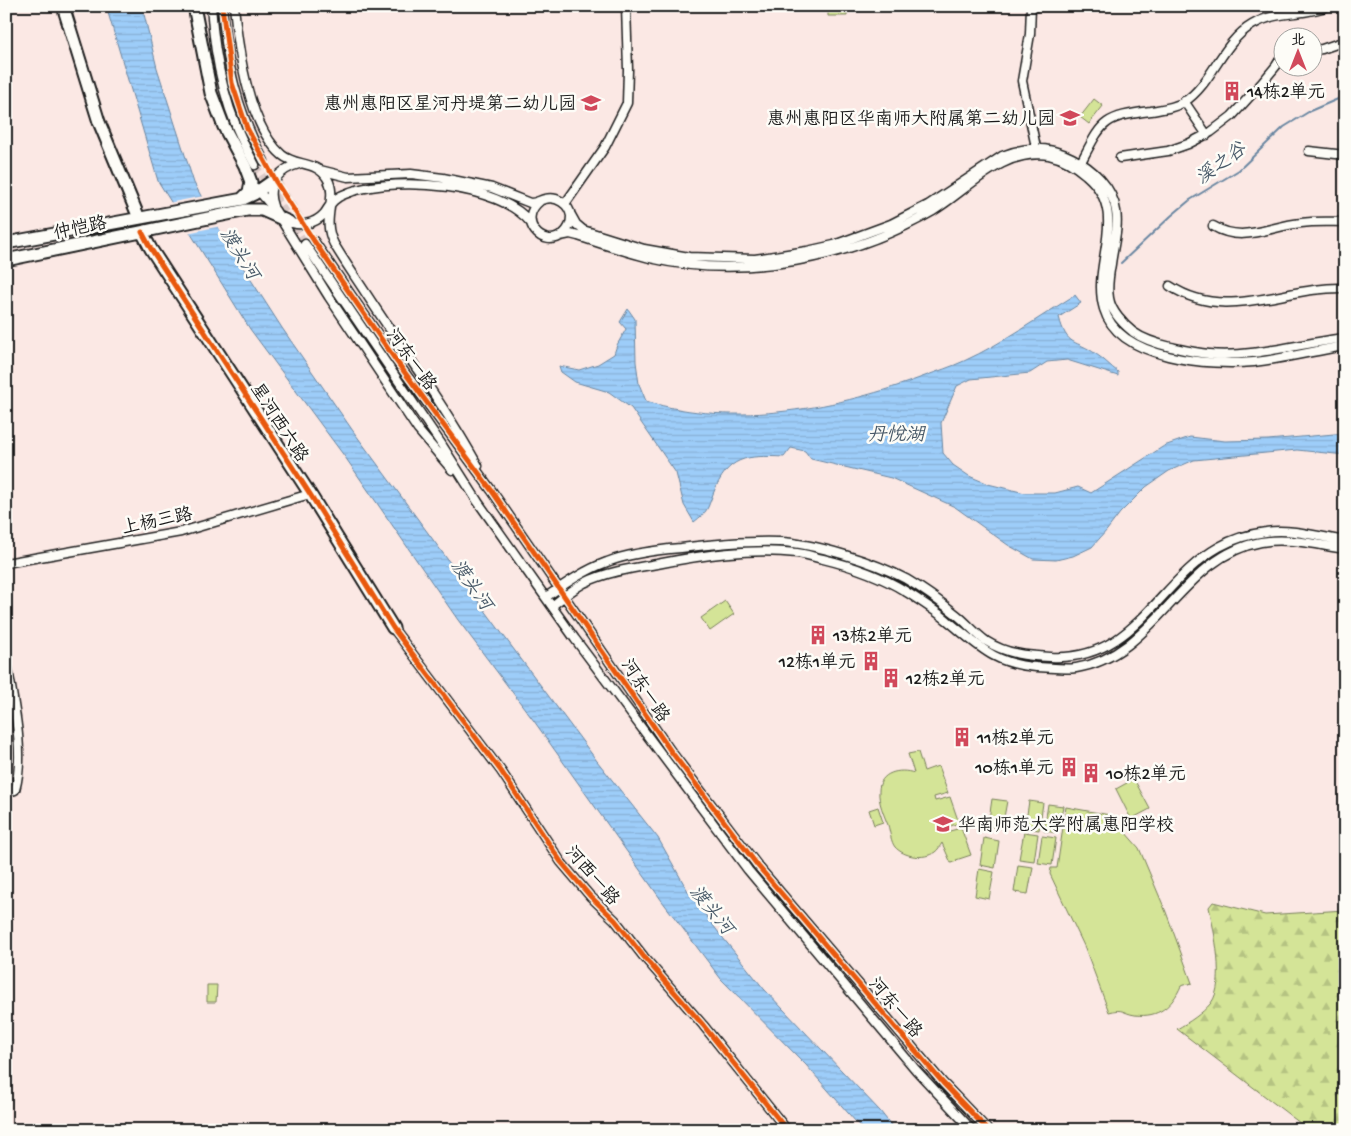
<svg xmlns="http://www.w3.org/2000/svg" width="1351" height="1136" font-family="'Gochi Hand','LXGW WenKai TC',sans-serif">
  <defs>
    <pattern id="forest-firs" width="22" height="20" patternUnits="userSpaceOnUse" patternTransform="scale(1.25)"><rect width="22" height="20" fill="#d4e497"/><path d="M5 1l3.5 6h-7zM16 11l3.5 6h-7z" fill="#b5c382"/></pattern>
    <pattern id="water-rules" width="6" height="5" patternUnits="userSpaceOnUse" patternTransform="scale(1.25)"><rect width="6" height="5" fill="#9dcdf9"/><path d="M0 2.5h6" fill="none" stroke="#87afd5"/></pattern>
  </defs>
  <rect width="100%" height="100%" fill="#fbe8e4"/>
  <filter id="ink" filterUnits="userSpaceOnUse"><feTurbulence type="fractalNoise" baseFrequency=".02" numOctaves="2"/><feDisplacementMap in="SourceGraphic" scale="10" xChannelSelector="R" yChannelSelector="G"/><feConvolveMatrix kernelMatrix="1 2 1 2 8 2 1 2 1" color-interpolation-filters="sRGB"/></filter>
  <g filter="url(#ink)">
    <!-- forest -->
    <path fill="url(#forest-firs)" stroke="#78805a" d="M1213,902L1265,915L1345,910V1130H1309L1177,1029C1189,1022 1202,1014 1211,1003C1226,983 1214,931 1209,907Z"/>
    <!-- pitch -->
    <path fill="#d4e497" stroke="#78805a" d="M828,6H847V16H828Z
      M1094,99L1103,106L1089,124L1080,117Z
      M725,601L734,614L710,631L701,618Z
      M918,752L924,771L938,766L948,793L934,797L935,801L950,797L959,823L945,828L946,832L961,828L971,855L956,860L957,861L951,863L942,843C940,846 938,850 935,852C924,860 904,857 895,847C891,842 890,832 888,825C884,815 878,802 879,791C879,772 900,768 914,773L908,754Z
      M1134,779L1150,809L1131,819L1116,789Z
      M992,799L1007,801L1002,828L988,826Z
      M1029,801L1043,803L1039,830L1025,828Z
      M1048,804L1063,806L1058,833L1044,831Z
      M878,807L883,822L874,825L869,810Z
      M1066,807L1110,815L1139,848L1166,912L1192,983L1181,986C1172,1006 1159,1018 1135,1015C1122,1013 1124,1008 1109,1012L1085,948L1050,874L1051,868H1057Z
      M1024,832L1038,834L1034,861L1019,859Z
      M1042,836L1056,838L1052,865L1038,863Z
      M984,838L999,841L995,868L980,865Z
      M1018,865L1033,867L1028,894L1014,892Z
      M979,869L994,872L989,899L975,896Z
      M207,985H217L216,1002H207Z"/>
    <!-- water -->
    <path fill="url(#water-rules)" stroke="#6986a1" d="M106,6H142L157,68L194,183L224,238L282,328L353,431L509,643L597,761L658,838L689,893L719,933L764,989L880,1111L895,1130H863L806,1065L721,979L662,901L534,721L458,620L345,457L250,329L158,181Z
      M1075,295L1081,303L1059,317C1067,348 1076,339 1096,354C1104,359 1110,366 1118,372V376L1067,360L1047,362L1030,373L971,379L957,386L941,423L943,453L953,465L969,476L988,484L1025,493H1055L1078,487L1091,493L1164,446L1190,437L1225,441L1268,440L1345,433V455L1297,450L1194,460L1169,471L1146,487L1120,513L1107,530L1092,547L1073,556L1056,560L1033,559L1008,545L955,507L891,478L811,459L805,451L791,448L784,457C746,455 728,456 713,494C707,510 708,511 694,522L684,505L676,473L631,408L609,392L575,382L561,372L559,366L579,370L598,364L614,354L617,345L626,329L620,322L628,309L635,319L636,362L639,384L646,401C733,429 841,408 925,376C938,371 951,367 964,361C1003,343 1038,318 1075,295Z"/>
    <!-- pier -->
    <path fill="#fbe8e4" d="M204,196L221,226L187,233L168,203Z"/>
    <g fill="none" stroke-linecap="round" stroke-linejoin="round">
      <!-- stream -->
      <path stroke="#6986a1" stroke-width="2" d="M1121,263L1171,216L1190,200L1239,170L1284,127L1310,111L1345,96"/>
      <!-- street-tunnel -->
      <path stroke="#dac9c6" stroke-width="8" stroke-dasharray="8 4" stroke-linecap="butt" d="M264,161L314,241
        M255,165L305,244"/>
      <defs>
        <path id="street" d="M211,6C215,63 226,115 255,165
          M222,6C227,64 236,109 264,161
          M234,6C238,48 248,126 282,155C295,166 317,161 327,178C339,198 320,218 334,244C344,261 356,278 367,295C404,352 445,406 478,466
          M1031,6L1030,34L1022,81L1037,152
          M1314,50L1322,49L1345,41
          M1184,101L1207,135
          M1309,151L1345,155
          M1120,158L1168,151L1188,144L1211,132L1232,116L1261,84L1276,66L1284,53
          M1079,166C1102,123 1100,117 1151,111C1163,109 1174,108 1184,102C1213,83 1221,43 1252,25C1279,9 1301,17 1328,6
          M320,170L348,177L411,174L443,178L492,188L530,203C536,203 540,200 545,199C557,196 569,204 571,216C571,223 568,230 563,234C543,251 516,220 540,201
          M256,188L275,210L329,297L418,430L452,470
          M565,204L605,147L627,103L628,70L626,6
          M273,206C265,185 279,169 299,164
          M571,215L576,224L583,230L644,249L689,257L755,259L807,251L834,245L891,224L928,205L1002,156C1026,146 1049,146 1072,158C1092,168 1113,187 1116,211C1119,228 1113,247 1111,264C1109,275 1107,287 1109,298C1111,311 1123,324 1133,332C1144,340 1158,344 1171,347C1184,350 1196,353 1209,354C1253,358 1301,343 1345,338
          M286,220C298,228 315,224 324,214C328,209 330,203 336,199C340,195 348,193 353,191C399,177 499,183 531,223
          M1213,226C1243,244 1270,226 1301,223C1316,221 1330,222 1345,222
          M560,236L570,234L578,236C602,244 626,252 650,258C743,280 851,259 933,211C969,189 1002,148 1049,155C1063,158 1076,166 1086,175C1132,214 1090,263 1104,309C1119,360 1211,366 1254,362C1282,359 1310,352 1338,347L1345,348
          M314,241L397,362L492,491L670,750L758,866L943,1083L988,1130
          M305,244L440,442L478,502L575,639L748,870L916,1070L972,1130
          M1170,286C1226,323 1285,286 1345,288
          M6,563L181,532L310,494
          M546,597C565,584 585,570 607,562C630,553 657,550 681,548C713,544 746,541 779,542C814,543 874,562 906,579C923,589 941,602 957,615C967,623 976,634 986,641C1006,654 1028,656 1050,657C1135,662 1157,582 1219,547C1233,539 1250,534 1266,532C1291,528 1320,537 1345,541
          M552,606C562,598 573,589 584,583C606,572 633,568 657,564C702,555 750,548 797,553C806,554 814,557 823,559C852,566 879,575 905,591C919,600 935,610 948,621C979,646 994,664 1036,667C1048,667 1063,670 1076,668C1157,655 1181,556 1261,542C1288,537 1318,545 1345,549
          M393,628L501,771L561,862L590,896L615,920L644,957L703,1025L787,1130
          M6,657C12,697 26,752 15,790L6,793"/>
        <path id="secondary" d="M63,6L99,122L139,218
          M194,6L211,93L224,127L245,166L251,182L249,192L243,198
          M142,232L151,249L310,494L393,628
          M6,243L243,199L254,194L274,180
          M6,260L247,210H262L289,222"/>
      </defs>
      <!-- street casing -->
      <use href="#street" stroke="#1c1c1c" stroke-width="11"/>
      <!-- secondary casing -->
      <use href="#secondary" stroke="#1c1c1c" stroke-width="15"/>
      <!-- street -->
      <use href="#street" stroke="#fdfcf7" stroke-width="8"/>
      <!-- secondary -->
      <use href="#secondary" stroke="#fdfcf7" stroke-width="11"/>
      <defs>
        <path id="cycleway" d="M222,6L232,83L247,128L276,182L314,241L397,362L492,491L670,750L758,866L943,1083L988,1130
          M142,232L151,249L310,494L393,628L501,771L561,862L590,896L615,920L644,957L703,1025L787,1130"/>
      </defs>
      <!-- cycleway casing -->
      <use href="#cycleway" stroke="#fdfcf7" stroke-width="8"/>
      <!-- cycleway -->
      <use href="#cycleway" stroke="#e8590c" stroke-width="5"/>
    </g>
  </g>
  <!-- icons -->
  <defs>
    <symbol id="building-bare" viewBox="-9 -9 18 18"><path d="M-4-6H4V6H1V3H-1V6H-4ZM-2.5-4.3h1.7v1.8h-1.7ZM.8-4.3h1.7v1.8H.8ZM-2.5-1h1.7V.8h-1.7ZM.8-1h1.7V.8H.8Z" fill="#d1495b" stroke="#fdfcf7" stroke-width="2.5" paint-order="stroke"/></symbol>
    <symbol id="school-bare" viewBox="-9 -9 18 18"><path d="M0-5L7-2L0 1L-7-2ZM-4 1L0 2.5L4 1V4Q0 6-4 4Z" fill="#d1495b" stroke="#fdfcf7" stroke-width="2.5" paint-order="stroke"/></symbol>
  </defs>
  <g fill-rule="evenodd">
    <use href="#building-bare" x="1218" y="77" width="28" height="28"/>
    <use href="#school-bare" x="577" y="89" width="28" height="28"/>
    <use href="#school-bare" x="1056" y="104" width="28" height="28"/>
    <use href="#building-bare" x="804" y="621" width="28" height="28"/>
    <use href="#building-bare" x="857" y="647" width="28" height="28"/>
    <use href="#building-bare" x="877" y="664" width="28" height="28"/>
    <use href="#building-bare" x="948" y="723" width="28" height="28"/>
    <use href="#building-bare" x="1055" y="753" width="28" height="28"/>
    <use href="#building-bare" x="1077" y="759" width="28" height="28"/>
    <use href="#school-bare" x="929" y="810" width="28" height="28"/>
  </g>
  <g text-anchor="middle" stroke-width="5" stroke-linejoin="round" paint-order="stroke">
    <!-- poi labels -->
    <g font-size="18" fill="#1c1c1c" stroke="#fdfcf7" text-anchor="start">
      <text x="1247" y="97">14栋2单元</text>
      <text x="576" y="109" text-anchor="end">惠州惠阳区星河丹堤第二幼儿园</text>
      <text x="1055" y="124" text-anchor="end">惠州惠阳区华南师大附属第二幼儿园</text>
      <text x="833" y="641">13栋2单元</text>
      <text x="856" y="667" text-anchor="end">12栋1单元</text>
      <text x="906" y="684">12栋2单元</text>
      <text x="977" y="743">11栋2单元</text>
      <text x="1054" y="773" text-anchor="end">10栋1单元</text>
      <text x="1106" y="779">10栋2单元</text>
      <text x="958" y="830">华南师范大学附属惠阳学校</text>
    </g>
    <!-- street labels -->
    <g font-size="18" fill="#1c1c1c" stroke="#fdfcf7">
      <text transform="translate(80 227) rotate(-12)" y="6">仲恺路</text>
      <text transform="translate(412 359) rotate(54)" y="6">河东一路</text>
      <text transform="translate(280 422) rotate(57)" y="6">星河西六路</text>
      <text transform="translate(157 520) rotate(-12)" y="6">上杨三路</text>
      <text transform="translate(646 690) rotate(56)" y="6">河东一路</text>
      <text transform="translate(593 875) rotate(49)" y="6">河西一路</text>
      <text transform="translate(896 1007) rotate(50)" y="6">河东一路</text>
    </g>
    <!-- water labels -->
    <g font-size="19" font-style="italic" fill="#495a69" stroke="#fdfcf7">
      <text transform="translate(1220 162) rotate(-36)" y="7">溪之谷</text>
      <text transform="translate(241 253) rotate(58)" y="7">渡头河</text>
      <text x="896" y="440">丹悦湖</text>
      <text transform="translate(473 584) rotate(55)" y="7">渡头河</text>
      <text transform="translate(713 909) rotate(51)" y="7">渡头河</text>
    </g>
  </g>
  <!-- margin -->
  <rect width="1351" height="1136" fill="none" stroke="#fdfcf7" stroke-width="25"/>
  <rect x="12" y="12" width="1326" height="1111" fill="none" stroke="#1c1c1c" stroke-width="2" filter="url(#ink)"/>
  <!-- north arrow -->
  <g transform="translate(1298 52)"><circle r="24" fill="#fdfcf7" stroke="#a3a29f"/>
  <path d="M0-4L9 19L0 12L-9 19Z" fill="#d1495b"/>
  <text y="-8" font-size="14" font-weight="bold" text-anchor="middle" fill="#1c1c1c">北</text>
  </g>
</svg>
